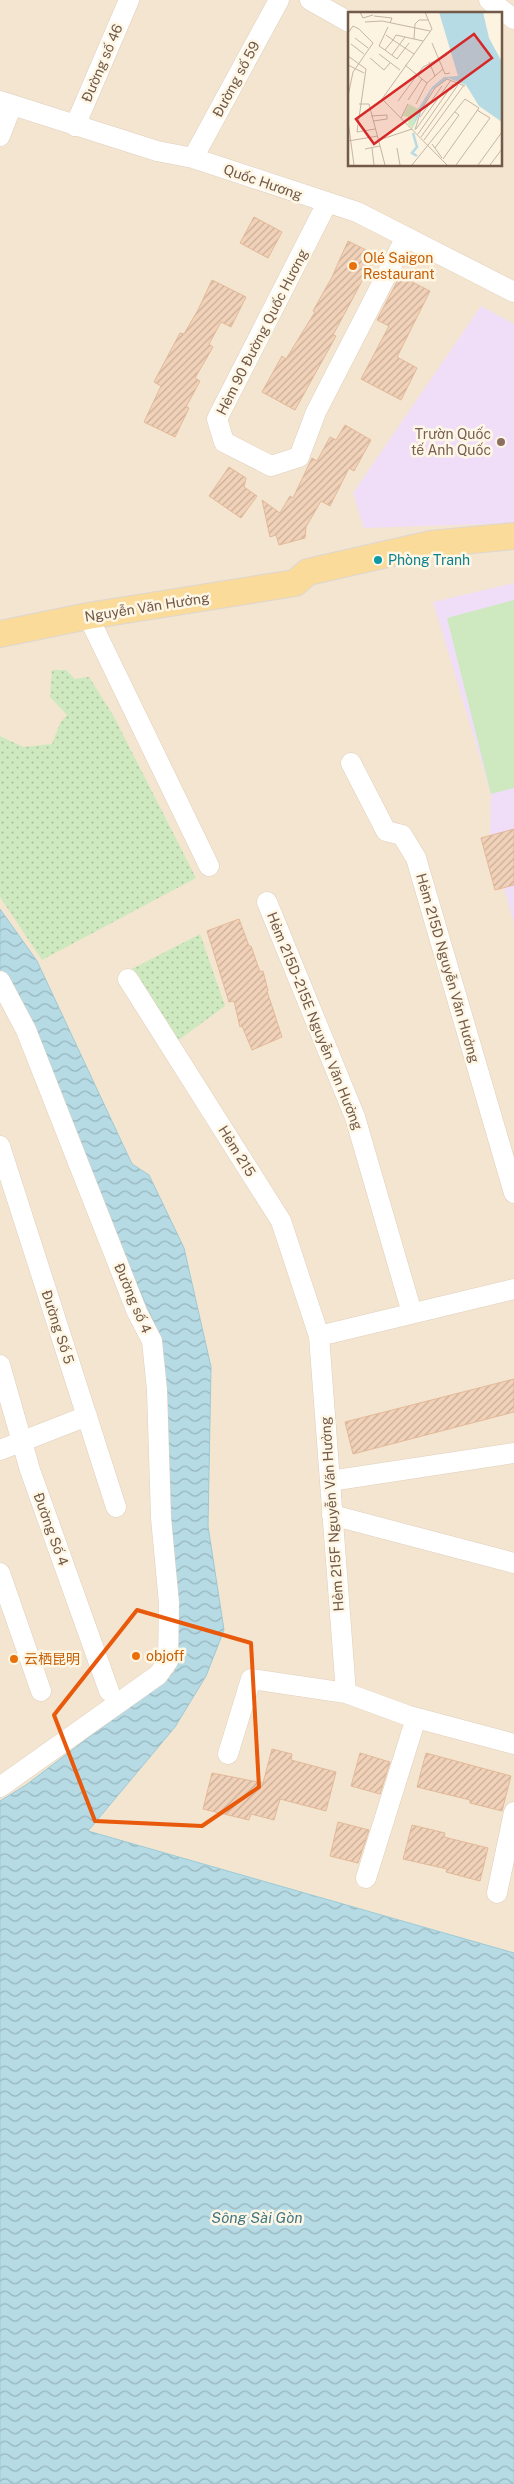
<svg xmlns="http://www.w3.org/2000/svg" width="514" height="2484" font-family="'Public Sans','Noto Sans SC',sans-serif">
  <defs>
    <pattern id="grass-dots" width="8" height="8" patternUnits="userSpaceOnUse" patternTransform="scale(1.25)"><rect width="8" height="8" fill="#cee9c0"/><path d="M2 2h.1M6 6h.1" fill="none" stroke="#acc09e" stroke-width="1.8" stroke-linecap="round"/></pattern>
    <pattern id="water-waves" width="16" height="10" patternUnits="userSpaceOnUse" patternTransform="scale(1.25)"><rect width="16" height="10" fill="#b6dbe5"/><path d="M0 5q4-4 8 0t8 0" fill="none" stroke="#98b5bc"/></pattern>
    <pattern id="building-hatch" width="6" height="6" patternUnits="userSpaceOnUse" patternTransform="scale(1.25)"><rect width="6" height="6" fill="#f1d2b9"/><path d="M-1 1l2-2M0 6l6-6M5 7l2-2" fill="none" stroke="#c8ad98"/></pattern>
  </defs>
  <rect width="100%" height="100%" fill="#fcf3e1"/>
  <!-- residential -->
  <path fill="#f3e5cf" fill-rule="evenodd" d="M0,0H514V1953L88,1831L0,1841ZM349,14H500V165H349Z"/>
  <!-- education -->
  <path fill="#f0def8" d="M481,306L514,324V523L364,528L353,493Z
    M514,583V923L490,839L491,794L433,602Z"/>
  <!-- grass -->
  <path fill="url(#grass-dots)" d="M52,670H66L75,679L89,677L113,715L196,878L42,960L0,897V736L23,747L52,744L60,723L67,715L50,697Z
    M200,934L225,1006L176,1042L128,971Z"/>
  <!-- park -->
  <path fill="#cee9c0" d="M514,600V788L491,794L447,618Z"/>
  <!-- water -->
  <path fill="url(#water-waves)" stroke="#9ccad6" d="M0,909L37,961L132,1164L149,1175L184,1248L211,1367L208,1526L224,1630L206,1676L175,1727L88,1831L514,1953V2484H0V1801L26,1785L175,1672L160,1336L0,975Z"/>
  <!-- building -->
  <path fill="url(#building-hatch)" stroke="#e3b999" d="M254,217L282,232L268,258L240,243Z
    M348,241L376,255L333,335L336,336L295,410L262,392L282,356L286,359L315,312L313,311L332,277Z
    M400,276L430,291L397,357L417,368L401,400L361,379L389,326L377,320Z
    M212,280L246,297L231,327L221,322L209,344L213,347L195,378L200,381L186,407L189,408L175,437L144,422L161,386L154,382L180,333L184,334L198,310Z
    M345,425L371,440L354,471L349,468L330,506L321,501L306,527L305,538L279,545L276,535L270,537L262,500L280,513L290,496L293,498L312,458L317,461L330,437L336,440Z
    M229,467L246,478L244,487L257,496L241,518L209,496Z
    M514,829V885L495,890L481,838Z
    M239,919L249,946H251L260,972L263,971L268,991H267L282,1037L252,1050L242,1026L240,1027L234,1001L229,1002L207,931Z
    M514,1379V1412L353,1454L345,1422Z
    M272,1749L292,1754L291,1760L336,1772L326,1811L280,1799L274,1820L251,1814L249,1820L203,1809L212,1773L263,1783Z
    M360,1753L390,1762L380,1794L351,1786Z
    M426,1753L511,1776L502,1811L470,1803V1800L417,1787Z
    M338,1822L369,1830L358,1863L330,1856Z
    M412,1825L445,1833L444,1837L488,1848L480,1881L446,1872L447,1869L403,1859Z"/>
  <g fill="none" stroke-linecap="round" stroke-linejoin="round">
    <defs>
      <path id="minor" d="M310,0L349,22
        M489,0L514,19
        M0,101L157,151L193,158L357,212L514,292
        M75,126L129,0
        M0,136L12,105
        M193,158L279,0
        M327,203L217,419L224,442L271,466L299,457L316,412L406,237
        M88,616L209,866
        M351,763L386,831L402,835L416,858L514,1193
        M267,902L355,1117L412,1313
        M128,979L281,1221L319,1336L346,1693
        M0,981L26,1030L137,1312L152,1341L157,1390L161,1518L169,1603L168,1661L158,1675L0,1787
        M0,1146L116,1507
        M319,1336L514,1289
        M0,1365L30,1470L109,1691
        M0,1450L87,1416
        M330,1481L514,1453
        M332,1515L514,1563
        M0,1573L41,1691
        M228,1754L251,1679L346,1693L409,1716L514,1744
        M366,1878L416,1718
        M497,1893L514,1812"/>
      <path id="major" d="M0,634L88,616L295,583L308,572L431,544L514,536"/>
    </defs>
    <!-- minor casing -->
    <use href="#minor" stroke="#e0cfbd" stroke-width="21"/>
    <!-- major casing -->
    <use href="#major" stroke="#ddd7d3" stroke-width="28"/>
    <!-- minor -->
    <use href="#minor" stroke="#fff" stroke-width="20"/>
    <!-- major -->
    <use href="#major" stroke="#fadb99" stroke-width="26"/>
  </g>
  <!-- marked area -->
  <path fill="none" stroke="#e8590c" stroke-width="4" stroke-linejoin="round" d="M137,1610L251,1643L259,1787L202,1826L95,1821L54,1715Z"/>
  <!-- markers -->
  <g fill="#e8710a" stroke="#fff7e6" stroke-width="2">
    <circle cx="353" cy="266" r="5"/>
    <circle cx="136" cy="1656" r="5"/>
    <circle cx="14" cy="1659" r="5"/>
  </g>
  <circle fill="#8d6e63" stroke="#fff7e6" stroke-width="2" cx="501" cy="442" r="5"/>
  <circle fill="#0f9aa8" stroke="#fff7e6" stroke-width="2" cx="378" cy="560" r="5"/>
  <g text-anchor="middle" stroke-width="5" stroke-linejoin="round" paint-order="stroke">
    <!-- street labels -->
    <g font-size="14" fill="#725948" stroke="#fff7e6">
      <text transform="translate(102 63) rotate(-67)" y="5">Đường số 46</text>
      <text transform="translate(236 79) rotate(-62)" y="5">Đường số 59</text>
      <text transform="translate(263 182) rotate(19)" y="5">Quốc Hương</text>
      <text transform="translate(262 332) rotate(-63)" y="5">Hẻm 90 Đường Quốc Hương</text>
      <text transform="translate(147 607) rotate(-9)" y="5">Nguyễn Văn Hưởng</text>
      <text transform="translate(448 968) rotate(74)" y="5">Hẻm 215D Nguyễn Văn Hưởng</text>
      <text transform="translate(315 1021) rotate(68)" y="5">Hẻm 215D-215E Nguyễn Văn Hưởng</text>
      <text transform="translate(237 1151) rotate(58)" y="5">Hẻm 215</text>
      <text transform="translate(133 1298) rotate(67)" y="5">Đường số 4</text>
      <text transform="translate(58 1327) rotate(72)" y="5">Đường Số 5</text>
      <text transform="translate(332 1514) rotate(-94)" y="5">Hẻm 215F Nguyễn Văn Hưởng</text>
      <text transform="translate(51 1529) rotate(70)" y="5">Đường Số 4</text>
    </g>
    <!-- food labels -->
    <g font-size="14" fill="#c56008" stroke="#fff7e6" text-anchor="start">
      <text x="363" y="263">Olé Saigon<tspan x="363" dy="16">Restaurant</tspan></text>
      <text x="146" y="1661">objoff</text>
      <text x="24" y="1664">云栖昆明</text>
    </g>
    <!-- education labels -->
    <g font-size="14" fill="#785e54" stroke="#fff7e6" text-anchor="end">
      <text x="491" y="439">Trườn Quốc<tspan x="491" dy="16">tế Anh Quốc</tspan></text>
    </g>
    <!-- culture labels -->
    <g font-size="14" fill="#0d838f" stroke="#fff7e6" text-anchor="start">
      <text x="388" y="565">Phòng Tranh</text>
    </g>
    <!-- water labels -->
    <g font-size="15" font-style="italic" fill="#427785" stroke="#fff7e6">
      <text x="257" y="2223">Sông Sài Gòn</text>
    </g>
  </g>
  <!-- overview -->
  <g transform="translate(348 12)">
    <rect width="154" height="154" fill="#fcf3e1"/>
    <path d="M61,92L70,97L65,117L60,112L61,105L55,104Z" fill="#cee9c0"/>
    <path d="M91,0H135L141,26L154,50V110L131,94L118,73L100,66L84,78L65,115L70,97L84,75L96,65L110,64Z" fill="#b6dbe5"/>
    <path fill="none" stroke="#b6dbe5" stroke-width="2.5" d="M65,121L69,135L64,141L69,144"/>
    <path fill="none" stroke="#c5b5a4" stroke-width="1" d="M12,0L15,6L25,3M77,0L84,17L34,87L99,153M26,4L44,6L42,11M17,10L34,9L82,19M40,15L31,34L37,38L49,47L61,31M0,21L5,14L11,17L25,31L5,60L0,84M38,23L45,28L48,23L75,29M7,26L20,36M66,27L67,12L71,8H80M84,31L97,62L102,61M3,32L16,42M37,38L45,28L66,42M31,42L52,58M44,43L57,25M0,44L18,57L9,120L27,117M22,46L36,58L42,51M81,50L87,64M0,53L16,61M57,53L79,71M60,88L74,67M50,89L75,55L99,43M11,92H21L37,153M68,92L79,71L95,57M23,104L39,103V107L25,109M72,105L94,74M53,106L60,92M0,109L6,153M68,117L103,68M67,118L73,98L87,76L99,67L117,74M70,122L105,72M73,125L110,73M31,128L64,117M76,128L116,73M0,129L30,124M84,132L94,146M24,136L26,153M49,136L52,153M87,136L111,103L107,100M17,137L32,134M64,153L117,87L131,96L95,147M108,153L142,106L129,98M130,153L154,120M142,153L154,137"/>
    <path fill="#d62828" fill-opacity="0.15" stroke="#d62828" stroke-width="2.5" d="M126,22L144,46L26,132L8,107Z"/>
    <rect width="154" height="154" fill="none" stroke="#725948" stroke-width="2.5"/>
  </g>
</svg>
